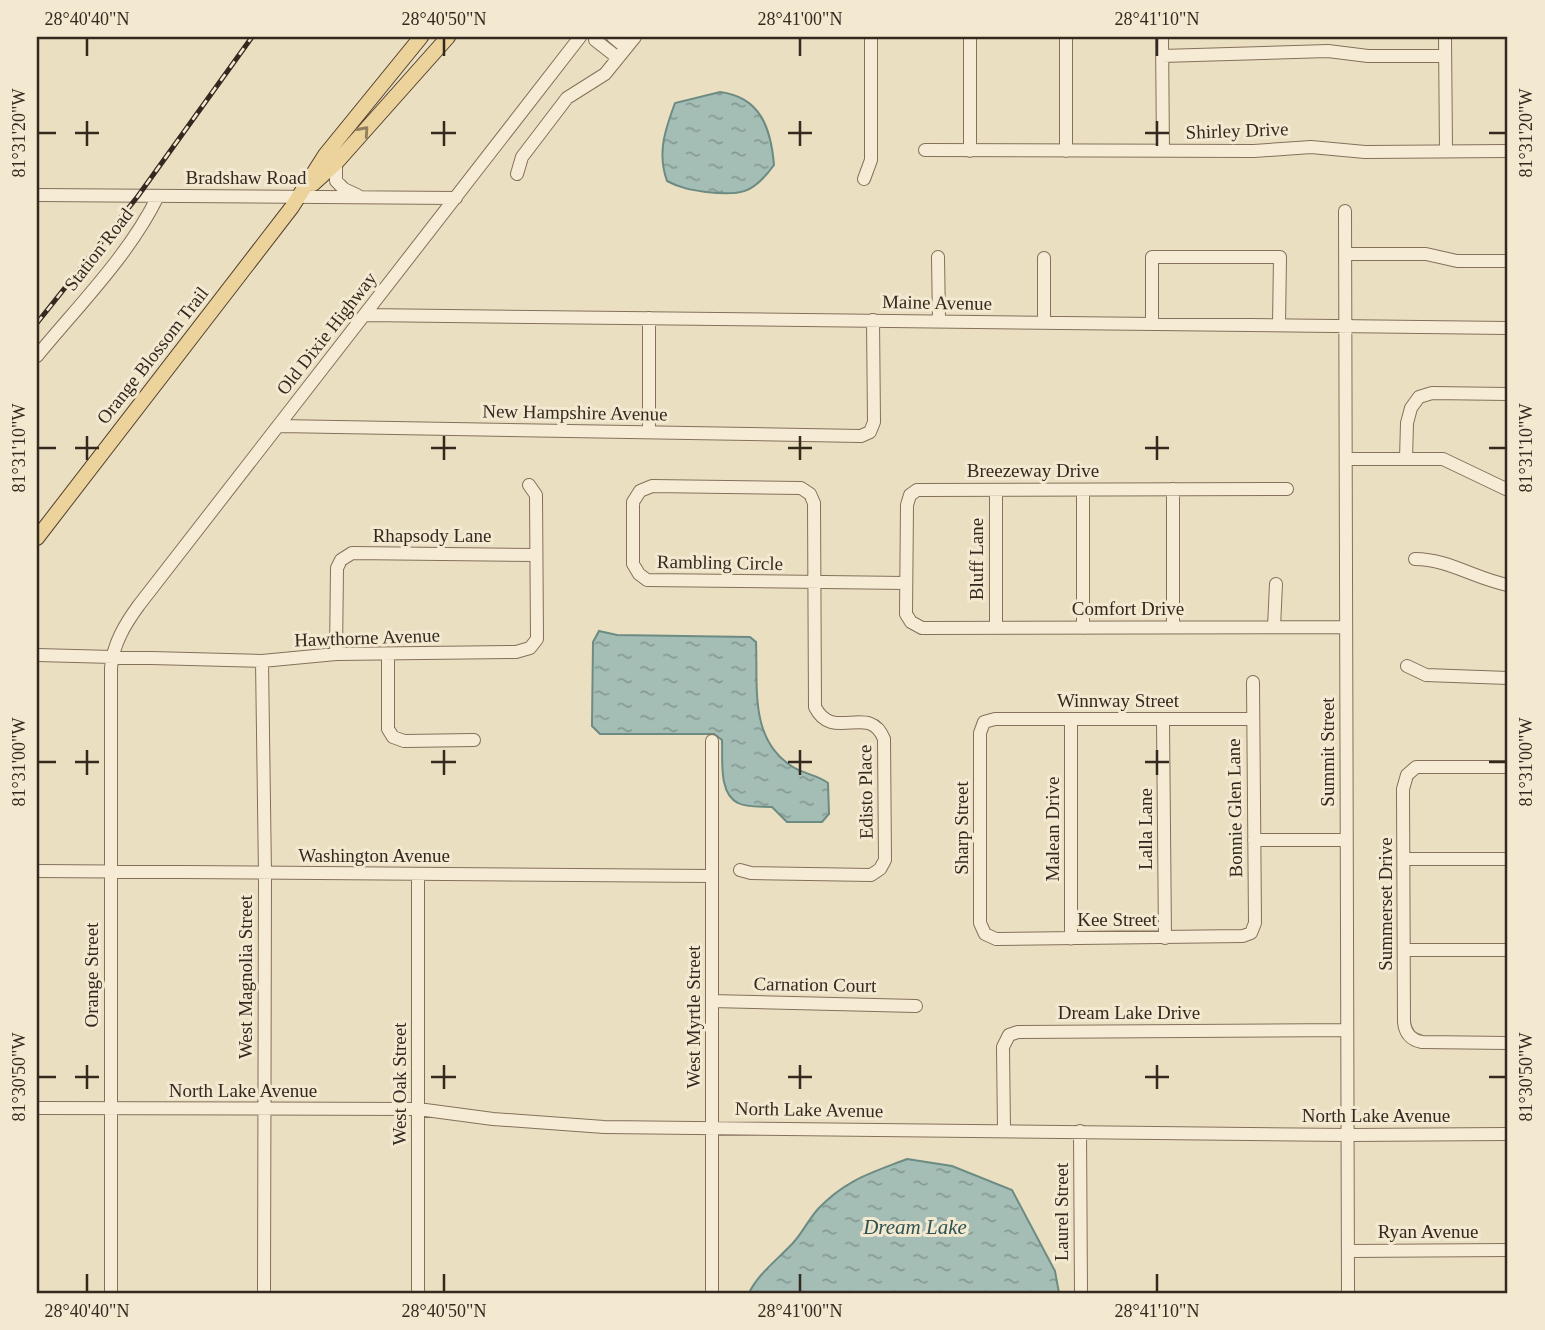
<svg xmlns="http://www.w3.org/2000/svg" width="1545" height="1330" font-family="'Times New Roman',serif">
  <defs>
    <pattern id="water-ripples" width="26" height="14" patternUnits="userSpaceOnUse" patternTransform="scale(1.75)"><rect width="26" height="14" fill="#a4beb6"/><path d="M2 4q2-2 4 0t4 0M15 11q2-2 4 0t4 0" fill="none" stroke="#869a93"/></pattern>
  </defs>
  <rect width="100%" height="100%" fill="#ebdfc2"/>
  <!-- water -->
  <path fill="url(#water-ripples)" stroke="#6c8b83" stroke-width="2" d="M720,92C761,97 771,129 774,165C753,194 740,196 706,192C691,190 680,188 667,181C657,153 665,130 675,103Z
    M599,631L617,635L750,637L756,642C758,687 749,740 793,767C804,774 818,775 828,783L829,814L822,822H787L772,807C763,806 747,808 738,803C718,793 723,759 722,740L714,734H600L592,726L593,642Z
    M907,1159L952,1166L1012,1190L1055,1271L1059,1293H749C758,1274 777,1260 792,1244C802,1234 808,1220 818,1209C845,1180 871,1173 907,1159Z"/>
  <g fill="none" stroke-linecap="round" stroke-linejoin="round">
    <defs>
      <path id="minor" d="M595,37V40L618,58
        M613,37L626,48
        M1066,37V151
        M1162,37L1163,151
        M1445,37L1446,151
        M1162,56L1328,51L1368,56H1445
        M925,150L1254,151L1311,147L1365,152L1508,151
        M970,151V37
        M336,163V181L344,189L357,195
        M517,174L522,157L567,98L605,74L635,37
        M864,179L871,160V37
        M37,195L456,198
        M1345,211L1348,1293
        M1345,254H1426L1457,261H1508
        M938,257L939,321
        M365,315L1508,328
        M649,318V432
        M1044,322V258
        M1152,324V257H1280L1279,325
        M37,356C78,306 130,254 158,196
        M279,426L861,436L870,432L874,422L873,320
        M1346,459H1443L1508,490
        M1406,459L1407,423L1411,408L1419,397L1432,393L1508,394
        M1173,489V627
        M1287,489L917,490L910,495L907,505L906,614L911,622L922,628L1346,627
        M996,490V628
        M1083,490V628
        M1415,559C1448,559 1476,579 1508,585
        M1274,627L1276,584
        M336,654L337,568L341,560L352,553L536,555
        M388,654V729L393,737L404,741L474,740
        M37,655L262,661L336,654L516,652L530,648L537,639L536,495L529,485
        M262,661L265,875L264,1293
        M1407,666L1426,675L1508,678
        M1252,719H995L984,722L980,733V923L985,934L996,939L1243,936L1251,933L1255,923L1253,682
        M1163,720L1165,938
        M1508,767H1416L1407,775L1403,789L1404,1022C1405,1033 1411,1040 1422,1042L1508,1043
        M1254,840H1346
        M1404,859H1508
        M740,870L751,873L871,875L880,869L885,860L884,739C869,702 833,743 815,707L814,503L810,494L801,488L652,486L640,491L633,502V564L639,574L647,580L906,583
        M37,871L711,876
        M1071,939V719
        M1404,950H1508
        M712,1001L916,1006
        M37,1108L418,1109L493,1119L604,1127L1348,1135L1508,1134
        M1004,1130L1003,1047L1009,1035L1018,1032L1347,1030
        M1080,1131L1081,1293
        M1348,1251L1508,1250
        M111,1293V668C113,644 125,624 139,605L580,37
        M418,1293V875
        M712,1293V741"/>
      <path id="major" d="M313,184L336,163L448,37
        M37,538L292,207L325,155L421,37"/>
    </defs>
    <!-- minor casing -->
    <use href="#minor" stroke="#84705b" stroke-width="14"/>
    <!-- major casing -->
    <use href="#major" stroke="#513f2f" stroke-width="16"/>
    <!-- minor -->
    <use href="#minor" stroke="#f6ecd5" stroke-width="12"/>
    <!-- major -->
    <use href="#major" stroke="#ecd39c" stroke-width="14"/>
    <defs>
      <path id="rail" d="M37,323L138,196L252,37"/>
    </defs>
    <!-- rail casing -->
    <use href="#rail" stroke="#34291e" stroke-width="5"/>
    <!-- rail -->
    <use href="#rail" stroke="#f3e9d1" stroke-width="2.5" stroke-dasharray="8" stroke-linecap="butt"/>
  </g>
  <!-- one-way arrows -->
  <defs><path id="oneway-chevron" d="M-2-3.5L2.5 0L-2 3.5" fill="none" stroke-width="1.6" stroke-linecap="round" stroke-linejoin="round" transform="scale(1.75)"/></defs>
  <use stroke="#907e5d" href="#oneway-chevron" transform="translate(364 131) rotate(-48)"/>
  <!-- ticks -->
  <path fill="none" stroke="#34291e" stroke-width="2.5" d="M87,38V56M444,38V56M800,38V56M1157,38V56M87,121V146M444,121V146M800,121V146M1157,121V146M38,133H56M75,133H99M431,133H456M788,133H812M1145,133H1169M1489,133H1506M87,436V460M444,436V460M800,436V460M1157,436V460M38,448H56M75,448H99M431,448H456M788,448H812M1145,448H1169M1489,448H1506M87,750V775M444,750V775M800,750V775M1157,750V775M38,762H56M75,762H99M431,762H456M788,762H812M1145,762H1169M1489,762H1506M87,1065V1089M444,1065V1089M800,1065V1089M1157,1065V1089M38,1077H56M75,1077H99M431,1077H456M788,1077H812M1145,1077H1169M1489,1077H1506M87,1274V1292M444,1274V1292M800,1274V1292M1157,1274V1292"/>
  <g text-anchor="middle" stroke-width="6" stroke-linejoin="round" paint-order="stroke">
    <!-- street labels -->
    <g font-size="19" fill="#34291e" stroke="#f3e9d1">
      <text transform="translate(1237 130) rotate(-2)" y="7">Shirley Drive</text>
      <text x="246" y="184">Bradshaw Road</text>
      <text transform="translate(98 249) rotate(-52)" y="7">Station Road</text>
      <text transform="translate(937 302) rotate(1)" y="7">Maine Avenue</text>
      <text transform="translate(326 333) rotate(-52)" y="7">Old Dixie Highway</text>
      <text transform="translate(152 355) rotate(-52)" y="7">Orange Blossom Trail</text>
      <text transform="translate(575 412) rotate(1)" y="7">New Hampshire Avenue</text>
      <text x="1033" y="477">Breezeway Drive</text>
      <text x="432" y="542">Rhapsody Lane</text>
      <text transform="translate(976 559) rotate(-90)" y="7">Bluff Lane</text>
      <text transform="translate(720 562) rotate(1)" y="7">Rambling Circle</text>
      <text x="1128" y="615">Comfort Drive</text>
      <text transform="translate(367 637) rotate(-2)" y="7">Hawthorne Avenue</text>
      <text x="1118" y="707">Winnway Street</text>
      <text transform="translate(1327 752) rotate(-90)" y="7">Summit Street</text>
      <text transform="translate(865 792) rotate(-91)" y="7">Edisto Place</text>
      <text transform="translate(1234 808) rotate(-91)" y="7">Bonnie Glen Lane</text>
      <text transform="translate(961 828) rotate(-90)" y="7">Sharp Street</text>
      <text transform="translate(1052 829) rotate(-90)" y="7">Malean Drive</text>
      <text transform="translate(1145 829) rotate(-90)" y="7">Lalla Lane</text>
      <text x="374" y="862">Washington Avenue</text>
      <text transform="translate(1385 904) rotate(-90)" y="7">Summerset Drive</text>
      <text x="1117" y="926">Kee Street</text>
      <text transform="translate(91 975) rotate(-90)" y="7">Orange Street</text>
      <text transform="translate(245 977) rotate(-90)" y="7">West Magnolia Street</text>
      <text transform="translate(815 984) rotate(1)" y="7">Carnation Court</text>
      <text x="1129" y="1019">Dream Lake Drive</text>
      <text transform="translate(693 1017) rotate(-90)" y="7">West Myrtle Street</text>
      <text transform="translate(399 1084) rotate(-90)" y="7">West Oak Street</text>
      <text x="243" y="1097">North Lake Avenue</text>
      <text transform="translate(809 1109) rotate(1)" y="7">North Lake Avenue</text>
      <text x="1376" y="1122">North Lake Avenue</text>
      <text transform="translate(1061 1212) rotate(-90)" y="7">Laurel Street</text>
      <text x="1428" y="1238">Ryan Avenue</text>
    </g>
    <!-- water labels -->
    <g font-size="21" font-style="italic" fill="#2e5351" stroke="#f3e9d1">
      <text x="915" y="1234">Dream Lake</text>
    </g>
  </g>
  <!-- border -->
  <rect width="1545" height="1330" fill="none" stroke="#f3e9d1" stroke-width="77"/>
  <rect x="38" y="38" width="1468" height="1254" fill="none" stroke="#34291e" stroke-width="2.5"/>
  <g font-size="18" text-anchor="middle" fill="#34291e">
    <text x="87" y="25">28°40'40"N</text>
    <text x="444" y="25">28°40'50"N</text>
    <text x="800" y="25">28°41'00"N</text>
    <text x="1157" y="25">28°41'10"N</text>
    <text transform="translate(1526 133) rotate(-90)" y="6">81°31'20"W</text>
    <text transform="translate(19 133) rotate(-90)" y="6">81°31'20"W</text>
    <text transform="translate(1526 448) rotate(-90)" y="6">81°31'10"W</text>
    <text transform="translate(19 448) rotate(-90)" y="6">81°31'10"W</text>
    <text transform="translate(1526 762) rotate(-90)" y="6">81°31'00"W</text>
    <text transform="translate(19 762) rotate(-90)" y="6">81°31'00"W</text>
    <text transform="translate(1526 1077) rotate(-90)" y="6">81°30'50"W</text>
    <text transform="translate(19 1077) rotate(-90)" y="6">81°30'50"W</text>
    <text x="87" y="1317">28°40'40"N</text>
    <text x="444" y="1317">28°40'50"N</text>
    <text x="800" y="1317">28°41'00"N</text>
    <text x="1157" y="1317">28°41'10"N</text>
  </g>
</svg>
